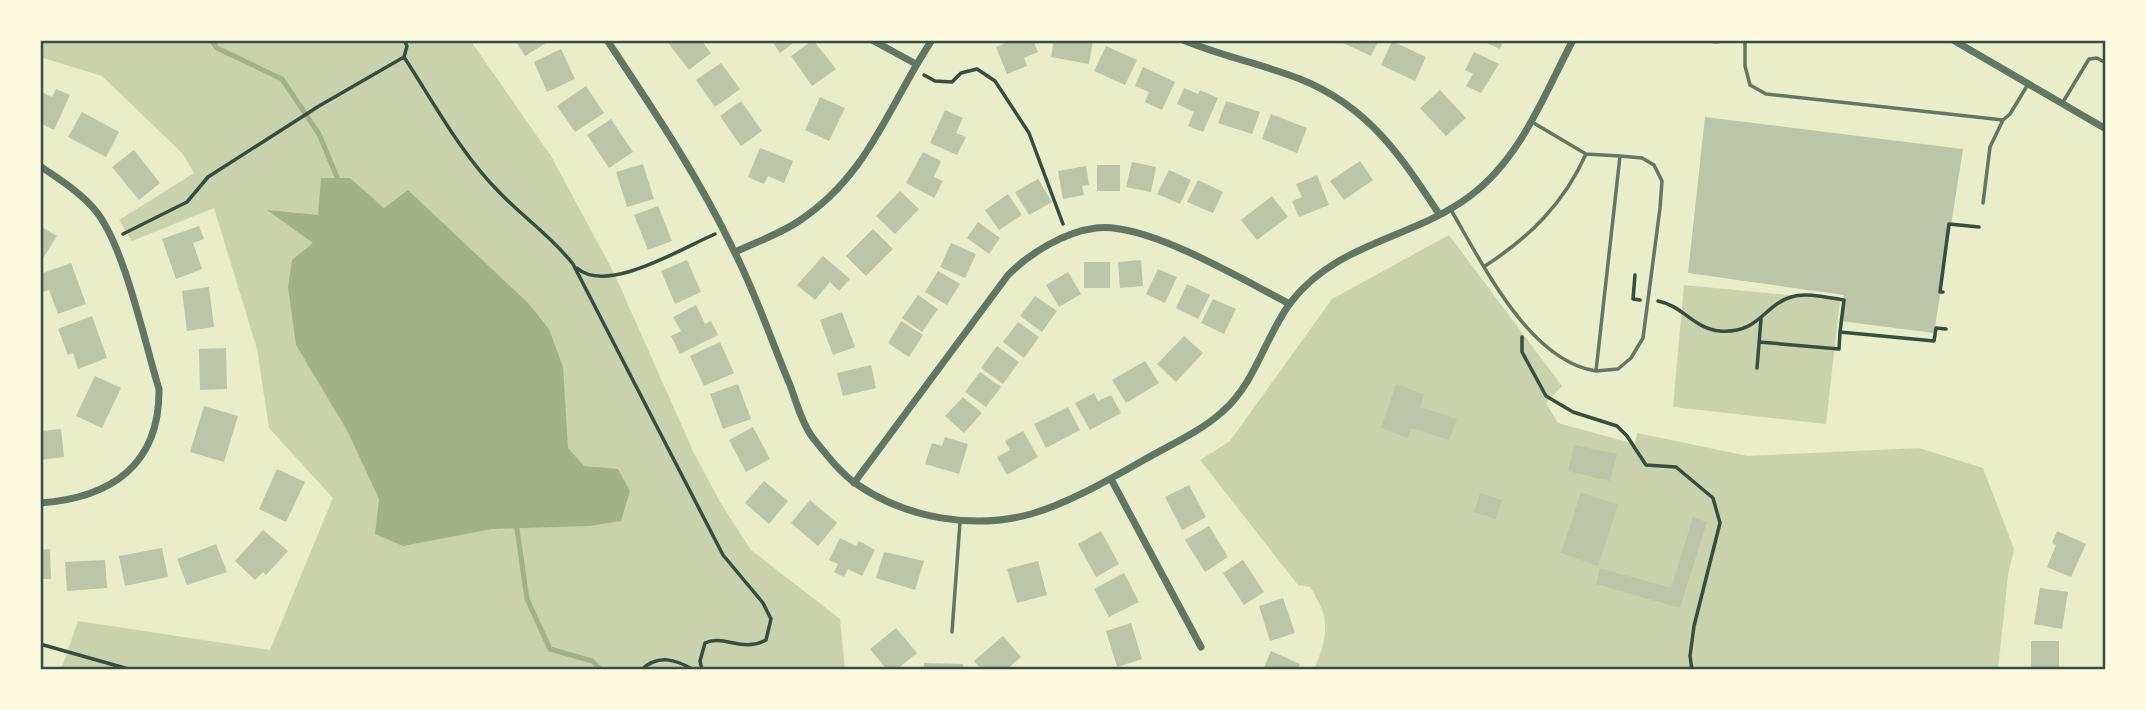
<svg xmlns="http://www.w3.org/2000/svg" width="2146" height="710" font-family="Overpass,sans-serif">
  <rect width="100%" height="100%" fill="#e9edc9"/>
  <!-- green -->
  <path fill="#cad2ad" d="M40,40H470L551,156L614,273L693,451L720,502L751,550L840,619L845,670H61L78,621L270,650L333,498L269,428L257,349L214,208L132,241L119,220L194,173L182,153L102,76L40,57Z
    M1449,235L1562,386L1546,403L1558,423L1635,444L1637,433L1748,456L1919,448L1983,468L2014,549L2008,575L1998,670H1314C1328,635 1331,619 1310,587L1298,585L1200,460L1230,441L1332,299Z
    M1684,285L1840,300L1826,424L1673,407Z"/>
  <!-- water -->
  <path fill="#a3b18a" d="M321,178H350L384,208L408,190L528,303L549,329L563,367L568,448L584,466L618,469L630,491L621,521L590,526L492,529L403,546L375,534L379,499L348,432L296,345L288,287L292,260L313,243L267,210L318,215Z"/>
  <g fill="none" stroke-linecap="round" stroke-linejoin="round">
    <!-- stream -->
    <path stroke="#a3b18a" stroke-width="5" d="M211,40L217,48L282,79L319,134L339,182
      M516,522L527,599L550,649L592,661L601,670"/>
  </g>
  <!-- building -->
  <path fill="#bcc5a7" d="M515,40H551L525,56Z
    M666,40H701L711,53L689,70Z
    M771,40H797L780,53Z
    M813,40L836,69L812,86L791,56Z
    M1013,40H1033L1038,52L1024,58L1027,66L1007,74L996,47Z
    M1054,40H1093L1089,64L1051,57Z
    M1337,40H1379L1371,56Z
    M1480,40H1504L1500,49Z
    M1392,41L1426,57L1415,81L1381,65Z
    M1106,46L1137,60L1125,85L1094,71Z
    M561,49L575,79L547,92L534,62Z
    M1474,52L1499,64L1481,93L1466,86L1473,74L1465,70Z
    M721,63L740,89L715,107L696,80Z
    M1143,67L1175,82L1162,110L1145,102L1149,92L1135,86Z
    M586,86L604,113L575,132L557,106Z
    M1184,88L1198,94L1200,90L1218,98L1203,132L1188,126L1194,112L1177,104Z
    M56,89L70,95L54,130L40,123V91L52,97Z
    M1440,90L1466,118L1446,136L1420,108Z
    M820,97L845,108L829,141L805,130Z
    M741,101L762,131L741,146L720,116Z
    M1226,101L1260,112L1252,134L1218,123Z
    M945,110L963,118L956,133L966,137L957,155L930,143Z
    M82,112L119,132L106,157L68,137Z
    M1271,114L1307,128L1297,153L1262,139Z
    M1705,117L1963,149L1934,333L1840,321L1844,295L1688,273Z
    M611,119L633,152L609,168L587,135Z
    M760,148L793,161L784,183L768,176L764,184L748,177Z
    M134,150L160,183L139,200L112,167Z
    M923,152L941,161L934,177L943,181L934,198L906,183Z
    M1360,161L1373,180L1344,200L1330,181Z
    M1132,162L1156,167L1151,192L1126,187Z
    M643,164L654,199L627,207L616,172Z
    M1097,165H1120V191H1097Z
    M1086,166L1089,185L1082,186L1084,195L1063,199L1058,171Z
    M1169,170L1191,180L1180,204L1157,194Z
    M1317,175L1329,205L1299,217L1292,201L1302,197L1296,184Z
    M1038,179L1052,202L1029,215L1015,192Z
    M1198,180L1223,192L1213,213L1187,202Z
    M900,191L919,209L895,234L876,216Z
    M1008,194L1022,215L999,230L985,210Z
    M1272,196L1288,217L1257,240L1241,220Z
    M658,206L672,241L648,250L634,215Z
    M978,222L1000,238L989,254L967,238Z
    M40,226L57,236L40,263Z
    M199,226L204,239L193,243L202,269L176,279L162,239Z
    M873,229L893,249L866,276L846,256Z
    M951,243L976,254L965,278L940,267Z
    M823,256L850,279L839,291L830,282L815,300L797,285Z
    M687,260L701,292L675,304L661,271Z
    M1141,260L1143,286L1120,288L1118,262Z
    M1084,262H1110V288H1084Z
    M71,263L86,304L58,314L49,290L42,292L40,274Z
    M1158,269L1177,277L1165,303L1146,294Z
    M938,271L960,284L947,305L925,292Z
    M1068,272L1081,294L1059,307L1046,285Z
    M1187,284L1210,295L1198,319L1176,308Z
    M209,287L214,327L187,331L182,291Z
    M918,295L938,309L922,332L902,318Z
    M1035,296L1057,311L1042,332L1020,316Z
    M1213,299L1236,309L1224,334L1201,323Z
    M696,305L705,324L711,321L718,335L680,354L671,336L681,331L673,317Z
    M842,312L855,347L833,355L820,320Z
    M92,316L107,358L78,369L73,353L68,355L58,329Z
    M901,321L923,335L909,357L888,343Z
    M1018,322L1039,337L1024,358L1003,342Z
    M1184,336L1203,353L1176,382L1157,364Z
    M720,342L734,373L704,386L690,356Z
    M997,346L1019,362L1003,384L981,368Z
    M226,348L227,389L200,390L199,349Z
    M1145,361L1159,383L1126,403L1112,380Z
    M871,365L876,388L843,396L837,373Z
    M980,372L1001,387L986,407L965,392Z
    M95,376L121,388L102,428L76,416Z
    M738,384L751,419L723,429L710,394Z
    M1396,384L1424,394L1420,407L1457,419L1449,440L1411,428L1408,438L1381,428Z
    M1094,393L1098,401L1111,395L1121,413L1090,430L1075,403Z
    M963,397L982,413L964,433L945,416Z
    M204,406L238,416L224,462L190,452Z
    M1068,407L1080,430L1046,448L1034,424Z
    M753,427L770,459L746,472L729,440Z
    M61,429L64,457L40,460V431Z
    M1023,431L1038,457L1007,475L997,457L1010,450L1005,441Z
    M945,437L968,444L959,474L925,464L932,443L942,446Z
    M1574,445L1617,454L1610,481L1568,471Z
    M277,469L305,482L286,522L259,509Z
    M764,481L788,501L769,524L745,503Z
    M1189,485L1206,517L1182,530L1165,497Z
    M1581,492L1618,505L1598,566L1561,553Z
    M1480,493L1502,500L1496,519L1474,512Z
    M810,500L837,523L818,546L791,523Z
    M1693,517L1707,522L1680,608L1596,584L1600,568L1671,588Z
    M1209,526L1228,557L1205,572L1185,540Z
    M263,530L288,551L266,575L263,572L255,580L235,561Z
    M1101,531L1119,564L1096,577L1078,544Z
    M2057,531L2086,544L2071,577L2047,567L2056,545L2052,543Z
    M840,538L856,546L859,541L875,550L862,576L848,569L844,577L834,572L838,564L829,560Z
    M216,544L227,572L187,585L177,559Z
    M162,548L168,577L125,586L119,556Z
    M50,549L51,579H40V550Z
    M884,552L924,561L915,590L876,578Z
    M105,560L107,588L67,591L65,562Z
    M1243,560L1264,592L1244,605L1223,573Z
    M1038,561L1047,595L1017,603L1007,569Z
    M1124,573L1139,602L1109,617L1094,589Z
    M2040,588L2068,592L2062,629L2034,624Z
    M1283,598L1295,633L1270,641L1259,606Z
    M1131,623L1142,659L1117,667L1106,631Z
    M896,628L917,653L896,670H887L870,649Z
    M1003,636L1021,657L1006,670H982L974,661Z
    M2031,641H2059V670H2031Z
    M1271,651L1300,664L1298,670H1263Z
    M924,663L963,664V670H924Z"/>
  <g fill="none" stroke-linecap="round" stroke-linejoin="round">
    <!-- path -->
    <path stroke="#344e41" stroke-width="3.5" d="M404,57C434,103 461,154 500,193C524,218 551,236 573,264L723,555L763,603L771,619L766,640C743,653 723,634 705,643L700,661L702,670
      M924,75L935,81L952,82L961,73L977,69L995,81L1029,133L1063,224
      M123,234L187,202L208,177L319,106L404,57L407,46L404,40
      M577,268C607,295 682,248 715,234
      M1635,275L1633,299L1640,300
      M1943,292H1940L1949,224L1979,227
      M1658,301C1682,305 1694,329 1720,331C1759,334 1764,305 1791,297C1806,292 1829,298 1844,300L1840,332L1934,341L1936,328L1946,329
      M1522,337V352L1546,396L1573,412L1617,426L1627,436L1646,465L1676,467L1713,498L1720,523L1694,626L1690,656L1692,670
      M1759,342L1839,349L1840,332
      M1757,368L1761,319
      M40,644L132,670
      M641,670C658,654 675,659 694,670"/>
    <!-- service -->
    <path stroke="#617663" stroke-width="3.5" d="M1745,40V66L1750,85L1766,94L2003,120L2010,114L2027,86
      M2063,102L2089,59L2097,58L2106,63
      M1983,203L1990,147L2003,120
      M1451,210C1483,264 1529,361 1596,371L1620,156L1586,154L1532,122
      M1485,266C1530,237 1564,203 1586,154
      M1596,371L1618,369L1631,358L1643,338L1660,208L1662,181L1654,165L1642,158L1620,156
      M952,632L960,522"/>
    <!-- minor -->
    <path stroke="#617663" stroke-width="7" d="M607,40C653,109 698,176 734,251C756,294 771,340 790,385C796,401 802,424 813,438C825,453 841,474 858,485C906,518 974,530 1031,514C1069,503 1108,480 1142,461C1168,446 1200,432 1222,412C1256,383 1265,336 1291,302C1337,242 1413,239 1470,196C1521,158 1544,95 1573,40
      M872,40L916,64
      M1183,40C1221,56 1262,64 1300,79C1368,106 1401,156 1439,214
      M1714,40H1718
      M1953,40L2106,129
      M40,166C60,180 80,192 95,210C124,244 145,344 159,389C160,465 111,498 40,503
      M735,252C756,242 780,234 799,221C869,175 888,106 932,40
      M1111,479L1201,647
      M854,483L1008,275C1030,253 1064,232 1096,228C1147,222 1243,280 1290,304"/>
  </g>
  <!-- border -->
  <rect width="2146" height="710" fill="none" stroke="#fefae0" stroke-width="84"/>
  <rect x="42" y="42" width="2062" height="626" fill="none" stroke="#344e41" stroke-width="2.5"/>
</svg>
